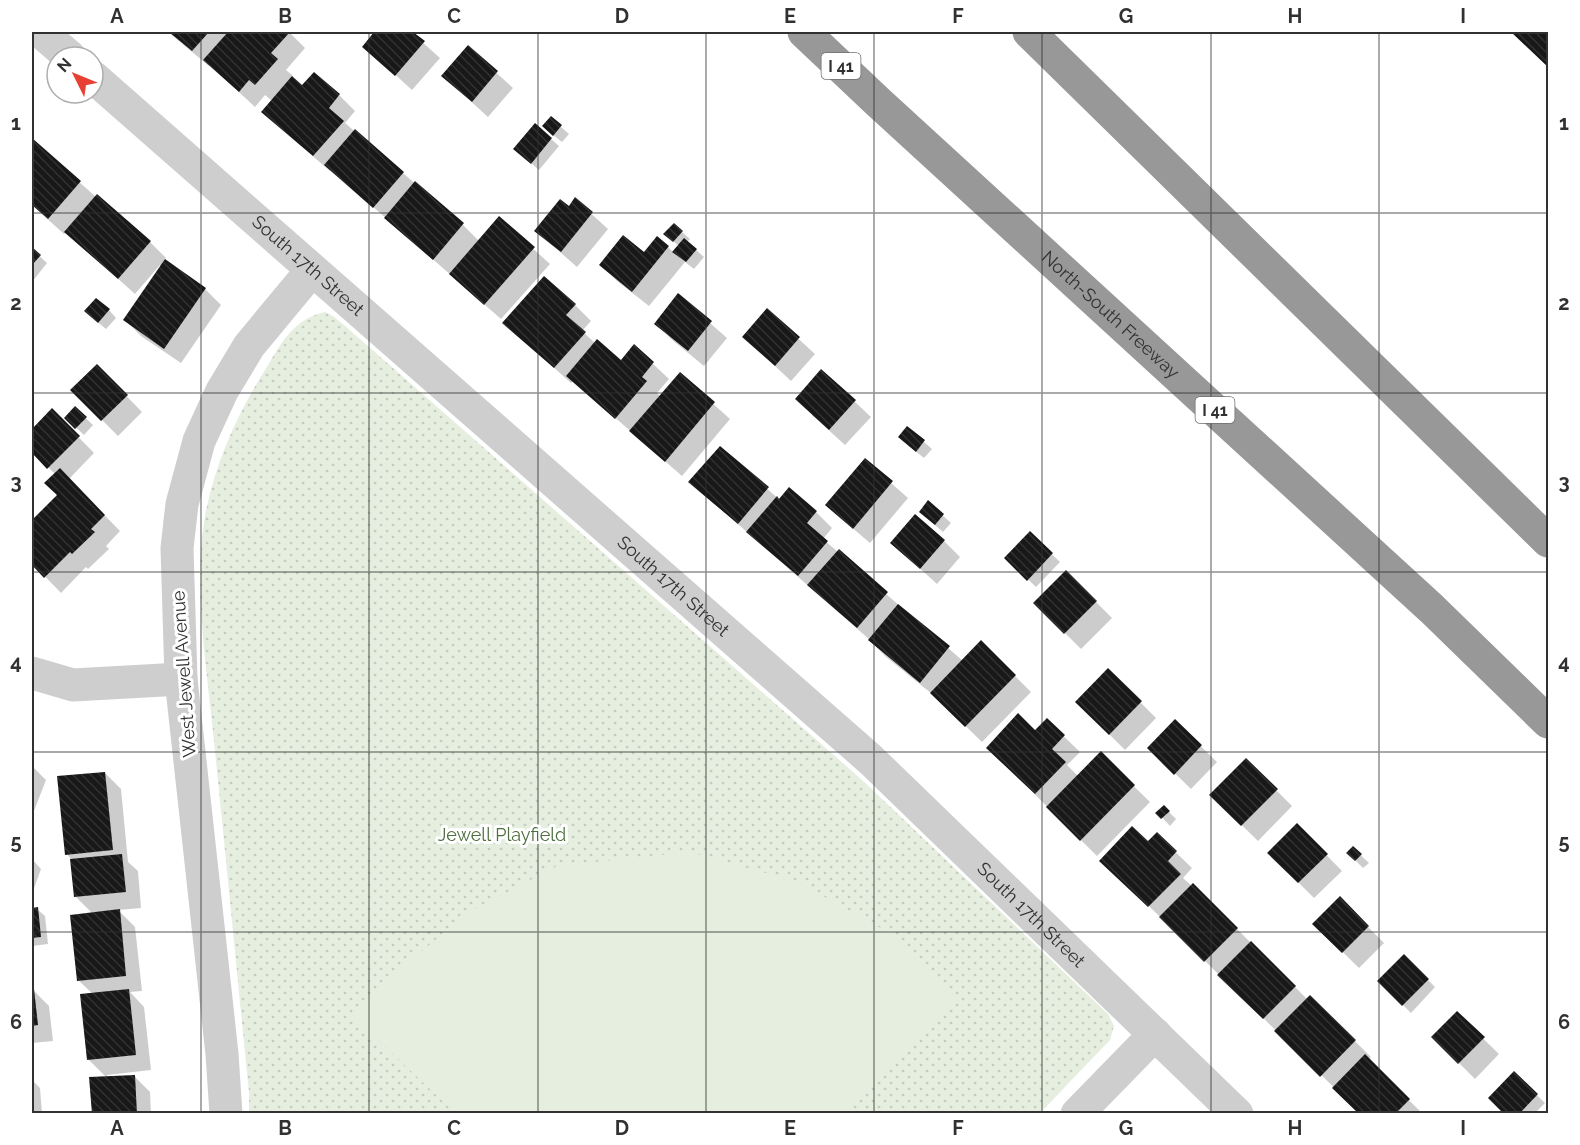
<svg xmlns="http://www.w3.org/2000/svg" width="1580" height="1145" font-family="Raleway,sans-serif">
  <defs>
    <pattern id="park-dots" width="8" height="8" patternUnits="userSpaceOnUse" patternTransform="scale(1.5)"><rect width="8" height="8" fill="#e5eedf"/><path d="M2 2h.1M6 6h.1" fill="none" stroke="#c5cdc0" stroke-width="1.8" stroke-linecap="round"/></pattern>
    <pattern id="building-back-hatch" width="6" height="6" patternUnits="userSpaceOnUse" patternTransform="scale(1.5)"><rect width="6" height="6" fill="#181818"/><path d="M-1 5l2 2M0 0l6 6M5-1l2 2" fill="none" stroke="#313131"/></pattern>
  </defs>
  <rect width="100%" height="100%" fill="#fff"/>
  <!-- park -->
  <path fill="url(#park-dots)" d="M325,312L333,316L344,325L861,779L1108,1014L1114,1026L1110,1040L1040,1113L249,1114V1092C237,975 226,858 214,741C207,669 192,582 206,511C216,461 238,413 265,370C281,344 293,319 325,312Z"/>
  <!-- pitch -->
  <path fill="#e5eedf" d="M690,852L798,882L886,931L959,997L846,1114L455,1113L353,1016L392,976L466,914L557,866Z"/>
  <!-- shadow -->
  <path fill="#0003" d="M168,32H289L305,48L286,70L293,76L291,78L302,87L339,95L355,111L345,123L463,225L479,241L499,218L550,264L501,319L331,170L330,171L279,127L263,112L272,101L265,95L255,107L210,65L209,66Z
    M376,32H411L440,58L412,90L364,46Z
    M1512,32H1548V67L1538,57Z
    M468,47L513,88L488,117L443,76Z
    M551,118L569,134L562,142L552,134Z
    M551,139L559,146L539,170L523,156Z
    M32,140L96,197L97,196L150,242L166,258L164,260L205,289L221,305L181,363L141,336L125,320L161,267L160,265L135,294L66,232L64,234L32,205Z
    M575,199L608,229L577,267L536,231L569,208Z
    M682,232L690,239L687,242L704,257L694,269L685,262L649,306L617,281L601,265L668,247L674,253L679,246L673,241Z
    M32,249L47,263L32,282Z
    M678,295L727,338L704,366L671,339L656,323Z
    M575,305L591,321L582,331L595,343L621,362L634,346L669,379L657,393L661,397L680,374L730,419L682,476L573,381L571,383L504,323Z
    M109,310L116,318L106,329L94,319Z
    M767,310L815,354L791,381L744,337Z
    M97,366L142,412L118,436L72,390Z
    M822,371L871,417L845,445L812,415Z
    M75,408L93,425L84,435L66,418Z
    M52,410L94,453L69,479L120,531L106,546L109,549L88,569L86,567L61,593L32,563V522L59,495L55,474L32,451V431Z
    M908,428L932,449L924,458L908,445Z
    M720,448L780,500L789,489L816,512L832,528L823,539L963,661L981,642L1031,692L982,742L937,698L885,656L870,640L690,482Z
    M865,460L908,498L870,543L843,520Z
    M928,502L951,523L943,532L928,519Z
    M1030,533L1060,562L1036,587L1006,558Z
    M944,541L960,557L937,584L892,543Z
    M1066,572L1112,618L1081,649L1035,603Z
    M1108,670L1156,718L1125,750L1077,702Z
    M1047,720L1080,752L1067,765L1078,776L1101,754L1150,802L1097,856L1004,764Z
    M1175,721L1217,762L1191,789L1149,748Z
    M1246,760L1292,806L1258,841L1211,795Z
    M32,766L46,780L32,816Z
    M105,773L121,789L128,862L138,871L141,908L118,910L135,927L142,991L130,992L144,1007L151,1070L107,1075V1078L134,1076L150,1092L151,1114H93L107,1078L88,1059L93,994L78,980L93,914L75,896L71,859L67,854Z
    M1164,807L1176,819L1170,826L1158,813Z
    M1297,825L1342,871L1314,898L1269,853Z
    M1157,834L1192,868L1183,878L1192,886L1193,885L1307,999L1310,997L1371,1057L1368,1060L1422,1113L1425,1114H1361L1102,860L1148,843Z
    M1353,848L1369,863L1363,868L1348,853Z
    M32,859L41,869L32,894Z
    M1340,899L1384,943L1359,968L1314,924Z
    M32,909H37L45,916L48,944L32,946Z
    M1404,956L1435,987L1411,1013L1379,981Z
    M33,990L49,1006L53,1041L32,1043V991Z
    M1457,1013L1499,1054L1475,1079L1433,1037Z
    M1514,1073L1545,1103L1534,1114H1506Z
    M32,1080L40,1088L42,1114H32Z"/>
  <!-- building -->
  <path fill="url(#building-back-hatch)" d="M169,32H209L192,51Z
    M228,32H290L271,53L278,59L255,85L249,80L239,92L203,60Z
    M374,32H413L425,41L395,76L362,47Z
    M1511,32H1548V67Z
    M468,45L498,71L472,102L441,76Z
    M314,72L340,94L329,108L344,121L313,156L261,112L292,76L302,85Z
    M551,116L562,125L553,136L542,126Z
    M535,123L552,138L531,164L513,149Z
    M355,129L404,172L373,208L324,165Z
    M32,138L81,181L48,219L32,205Z
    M415,181L464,223L433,260L384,218Z
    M97,194L151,241L118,279L64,232Z
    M575,197L593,212L561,252L534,231L560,199L569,206Z
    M499,216L535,247L484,305L449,274Z
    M674,223L683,231L673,242L663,234Z
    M623,235L644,252L657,236L669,246L632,292L599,265Z
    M684,238L697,249L686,262L672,252Z
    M32,247L41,255L32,265Z
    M165,259L206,288L164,349L123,320Z
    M544,276L576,304L566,315L586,332L554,368L502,323Z
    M678,293L712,321L688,351L654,324Z
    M96,298L110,309L98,323L84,311Z
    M767,308L800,337L775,366L742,337Z
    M597,339L621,360L634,344L654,362L642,377L647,381L615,419L566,376Z
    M97,364L128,395L101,421L70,390Z
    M821,369L856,400L829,430L795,399Z
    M680,372L715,402L665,462L629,431Z
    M75,406L87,417L75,429L64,418Z
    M52,408L80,436L47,469L32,453V429Z
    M907,426L925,440L916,452L898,437Z
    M720,446L769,487L738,524L688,482Z
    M865,458L893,481L853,529L825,505Z
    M60,468L105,515L91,529L95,532L72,554L70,552L44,578L32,565V520L57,495L44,483Z
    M789,487L817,511L807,523L828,541L798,576L746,532L777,496L779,499Z
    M928,500L944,514L935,525L919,512Z
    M915,514L945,540L920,569L890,543Z
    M1030,531L1053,553L1027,581L1004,558Z
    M839,549L888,592L857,628L807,585Z
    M1066,570L1097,601L1064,634L1033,603Z
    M898,604L950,646L920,683L868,640Z
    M981,640L1016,675L965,727L930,693Z
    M1108,668L1142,701L1109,735L1075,702Z
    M1018,713L1035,730L1047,718L1065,735L1052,749L1066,762L1035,794L986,748Z
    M1175,719L1202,745L1174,775L1147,748Z
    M1101,751L1135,785L1080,841L1046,807Z
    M1246,758L1278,789L1241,826L1209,795Z
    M105,772L113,850L65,855L57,776Z
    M1164,805L1170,811L1161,819L1155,813Z
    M1297,823L1328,854L1298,883L1267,853Z
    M1132,826L1148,841L1157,832L1177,851L1168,861L1181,874L1148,907L1099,861Z
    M1353,846L1362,854L1355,861L1346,853Z
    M122,854L126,892L74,897L70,859Z
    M1193,883L1238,928L1204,962L1159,917Z
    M1340,896L1369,926L1342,953L1312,924Z
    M38,907L41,937L32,938V908Z
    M120,909L126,976L77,981L70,915Z
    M1251,941L1296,986L1263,1019L1217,975Z
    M1404,954L1429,979L1402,1006L1377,981Z
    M32,989H34L38,1025L32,1026Z
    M129,989L136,1055L87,1060L80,994Z
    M1310,995L1356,1040L1320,1077L1274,1031Z
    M1457,1011L1485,1037L1458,1064L1431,1037Z
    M1365,1054L1410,1099L1395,1114H1359L1332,1088Z
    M1514,1071L1538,1094L1519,1114H1504L1488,1098Z
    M135,1075L137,1114H92L89,1077Z"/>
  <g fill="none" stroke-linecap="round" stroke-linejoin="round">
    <!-- minor -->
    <g stroke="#cecece" stroke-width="33">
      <path d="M41,32L70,57"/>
      <path id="s1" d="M93,77L871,760L1237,1114"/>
      <path d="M32,673L73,685L181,679"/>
      <path d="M226,1114L222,1054L181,679L177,548L182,504L199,441L222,391L249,346L312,270"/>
      <path d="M1077,1114L1155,1034"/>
    </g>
    <!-- highway -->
    <g stroke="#989898" stroke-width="33">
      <path id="s2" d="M804,32L877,101L1432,609L1548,722"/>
      <path d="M1029,32L1548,541"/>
    </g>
  </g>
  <!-- grid -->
  <path fill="none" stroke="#313131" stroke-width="1.5" stroke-opacity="0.55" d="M201,32V1114M369,32V1114M538,32V1114M706,32V1114M874,32V1114M1042,32V1114M1211,32V1114M1379,32V1114M32,213H1548M32,393H1548M32,572H1548M32,752H1548M32,932H1548"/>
  <g text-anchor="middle" stroke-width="6" stroke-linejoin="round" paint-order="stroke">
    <!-- shield labels -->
    <g fill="#fff" stroke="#6f6f6f" stroke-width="1.5">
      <rect x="821.5" y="53" width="39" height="26" rx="4.5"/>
      <rect x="1195.5" y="397" width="39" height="26" rx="4.5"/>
    </g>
    <g font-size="16" font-weight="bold" fill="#313131">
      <text x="841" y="72">I 41</text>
      <text x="1215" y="416">I 41</text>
    </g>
    <!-- street labels -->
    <g font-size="18" fill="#313131" stroke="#fff">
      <text dy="6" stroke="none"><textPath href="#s1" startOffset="286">South 17th Street</textPath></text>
      <text dy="6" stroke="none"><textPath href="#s2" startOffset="417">North-South Freeway</textPath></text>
      <text dy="6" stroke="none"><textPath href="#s1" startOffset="772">South 17th Street</textPath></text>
      <text transform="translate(184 674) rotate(-94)" y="6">West Jewell Avenue</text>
      <text dy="6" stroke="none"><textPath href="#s1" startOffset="1258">South 17th Street</textPath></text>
    </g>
    <!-- park labels -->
    <g font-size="18" fill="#4d6e3d" stroke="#fff">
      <text x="502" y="841">Jewell Playfield</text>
    </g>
  </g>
  <!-- border -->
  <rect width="1580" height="1145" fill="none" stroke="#ffffff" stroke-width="66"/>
  <!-- north arrow -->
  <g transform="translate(75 75) rotate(313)"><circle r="28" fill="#ffffff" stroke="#adadad" stroke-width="1.5"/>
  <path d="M0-4.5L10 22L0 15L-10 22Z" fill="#e84032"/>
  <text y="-9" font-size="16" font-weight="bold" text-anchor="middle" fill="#313131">N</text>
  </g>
  <rect x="33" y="33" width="1514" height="1079" fill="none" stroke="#313131" stroke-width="2"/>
  <g font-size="20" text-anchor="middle" font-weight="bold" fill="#313131">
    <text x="117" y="23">A</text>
    <text x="285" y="23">B</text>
    <text x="454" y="23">C</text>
    <text x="622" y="23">D</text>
    <text x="790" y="23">E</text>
    <text x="958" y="23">F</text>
    <text x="1126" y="23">G</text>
    <text x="1295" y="23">H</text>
    <text x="1463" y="23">I</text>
    <text x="16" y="130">1</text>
    <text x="1564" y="130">1</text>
    <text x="16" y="310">2</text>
    <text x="1564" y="310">2</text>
    <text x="16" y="489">3</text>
    <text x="1564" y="489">3</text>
    <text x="16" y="669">4</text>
    <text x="1564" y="669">4</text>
    <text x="16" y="849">5</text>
    <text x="1564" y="849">5</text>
    <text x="16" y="1029">6</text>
    <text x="1564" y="1029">6</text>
    <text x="117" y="1135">A</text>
    <text x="285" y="1135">B</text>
    <text x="454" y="1135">C</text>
    <text x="622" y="1135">D</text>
    <text x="790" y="1135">E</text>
    <text x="958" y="1135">F</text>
    <text x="1126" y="1135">G</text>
    <text x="1295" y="1135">H</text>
    <text x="1463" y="1135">I</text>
  </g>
</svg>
